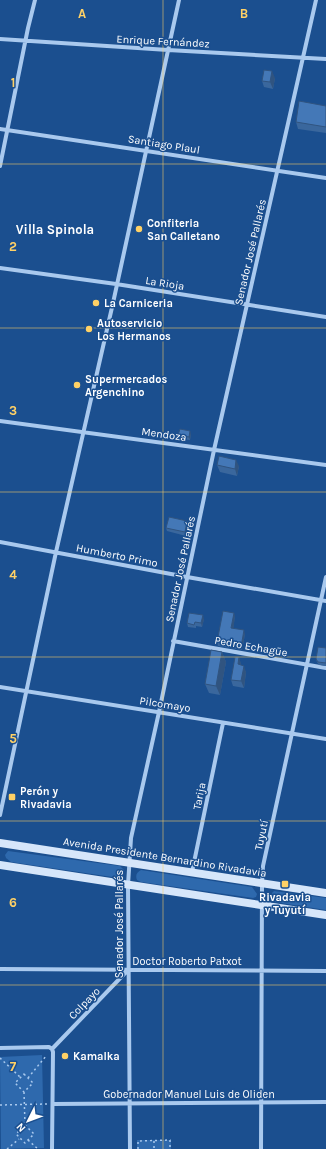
<svg xmlns="http://www.w3.org/2000/svg" width="326" height="1149" font-family="Karla,sans-serif">
  <rect width="100%" height="100%" fill="#1b4f8f"/>
  <!-- green -->
  <path fill="#2e69ad" d="M8,851L120,866L124,870L123,876L119,878L11,862L6,858L5,855Z
    M141,870L252,887L257,894L256,897L253,898L141,882L137,880C135,875 137,872 141,870Z
    M274,891L326,898V910L275,902L271,899L272,893Z
    M42,1055L44,1148L1,1149L0,1057Z
    M137,1140H171V1149H137Z"/>
  <g fill="none" stroke-linecap="round" stroke-linejoin="round">
    <!-- path -->
    <path stroke="#a9c9ee" stroke-width="1.5" stroke-dasharray="2 3" stroke-linecap="butt" d="M0,1058L20,1077
      M24,1074L33,1083L24,1092L15,1083Z
      M28,1078L46,1056
      M24,1092L25,1125
      M0,1105L47,1104
      M25,1125L34,1134L25,1143L16,1134Z
      M28,1140L38,1149
      M154,1141V1149
      M7,1149L19,1139
      M138,1149V1141L170,1140V1149"/>
    <!-- minor -->
    <path stroke="#a9c9ee" stroke-width="4" d="M0,39L168,50L326,59
      M0,129L326,178
      M0,166L28,28L35,0
      M0,268L116,284L326,317
      M0,421L326,465
      M0,542L187,577L326,601
      M173,641L326,668
      M0,687L326,739
      M0,815L56,552L113,303L179,0
      M192,872L223,723
      M0,969L326,971
      M0,1048L49,1047L52,1049
      M52,1049L128,970
      M52,1049L53,1052L52,1149
      M53,1104L326,1102
      M130,1149L128,885L131,838L159,712L214,450L316,0
      M261,1149L262,884L263,866L326,577"/>
    <!-- secondary -->
    <path stroke="#d6e6fa" stroke-width="8" d="M0,843L326,893
      M0,865L326,915"/>
  </g>
  <!-- wall -->
  <path fill="#3a679d" d="M275,78L273,89L264,87L262,81Z
    M326,106V133L298,129L296,122Z
    M191,434L190,440L179,439L178,435Z
    M217,465L239,466L237,476L220,472Z
    M187,521L189,524L186,536L167,531L166,528Z
    M235,616L233,629L245,634L242,650L218,646L217,642Z
    M204,619L202,627L196,626V628L188,627L187,623Z
    M326,648V666L319,665L317,662L316,659Z
    M222,652L226,662L220,695L209,693L205,684Z
    M239,657L241,665L246,672L244,688L233,686L231,680Z"/>
  <!-- shaded-wall -->
  <path fill="#305480" d="M272,71L275,78L273,89L270,82Z
    M190,431L191,434L190,440L189,437Z
    M236,460L239,466L237,476L235,469Z
    M187,521L189,524L186,536L185,532Z
    M234,613L235,616L233,632L231,628Z
    M203,615L204,619L202,627L201,623Z
    M244,630L245,634L242,650L241,647Z
    M222,652L226,662L220,695L216,686Z
    M239,657L241,664L240,671L238,664Z
    M244,666L246,672L244,688L241,681Z"/>
  <!-- building -->
  <path fill="#4478b7" stroke="#305480" d="M264,70L272,71L270,82L262,81Z
    M299,101L326,106V127L296,122Z
    M180,429L190,431L189,437L178,435Z
    M219,456L236,460L235,469L217,465Z
    M169,517L187,521L185,532L166,528Z
    M223,611L234,613L231,628L244,630L241,647L217,642Z
    M189,613L203,615L201,623L195,622L194,625L187,623Z
    M318,647L326,648V663L318,662L316,659Z
    M211,650L222,652L216,686L205,684Z
    M235,657H239L238,664L244,666L241,681L231,680Z"/>
  <!-- grid -->
  <path fill="none" stroke="#ffd166" stroke-width="1" stroke-opacity="0.55" d="M163,0V1149M0,164H326M0,328H326M0,492H326M0,657H326M0,821H326M0,985H326"/>
  <!-- markers -->
  <g fill="#ffd166" stroke="#1b4f8f" stroke-width="1.5">
    <circle cx="139" cy="229" r="4"/>
    <circle cx="96" cy="303" r="4"/>
    <circle cx="89" cy="329" r="4"/>
    <circle cx="77" cy="385" r="4"/>
    <rect x="8" y="793" width="8" height="8" rx="2"/>
    <rect x="281" y="880" width="8" height="8" rx="2"/>
    <circle cx="65" cy="1056" r="4"/>
  </g>
  <g text-anchor="middle" stroke-width="3" stroke-linejoin="round" paint-order="stroke">
    <!-- street labels -->
    <g font-size="11" fill="#fff" stroke="#1b4f8f">
      <text transform="translate(163 41) rotate(3)" y="4">Enrique Fernández</text>
      <text transform="translate(164 144) rotate(9)" y="4">Santiago Plaul</text>
      <text transform="translate(250 252) rotate(-77)" y="4">Senador José Pallarés</text>
      <text transform="translate(165 283) rotate(9)" y="4">La Rioja</text>
      <text transform="translate(164 434) rotate(8)" y="4">Mendoza</text>
      <text transform="translate(117 555) rotate(11)" y="4">Humberto Primo</text>
      <text transform="translate(180 569) rotate(-78)" y="4">Senador José Pallarés</text>
      <text transform="translate(251 646) rotate(10)" y="4">Pedro Echagüe</text>
      <text transform="translate(165 704) rotate(9)" y="4">Pilcomayo</text>
      <text transform="translate(199 796) rotate(-79)" y="4">Tarija</text>
      <text transform="translate(261 835) rotate(-78)" y="4">Tuyutí</text>
      <text transform="translate(165 857) rotate(9)" y="4">Avenida Presidente Bernardino Rivadavia</text>
      <text transform="translate(119 924) rotate(-90)" y="4">Senador José Pallarés</text>
      <text x="187" y="965">Doctor Roberto Patxot</text>
      <text transform="translate(84 1003) rotate(-46)" y="4">Colpayo</text>
      <text x="189" y="1098">Gobernador Manuel Luis de Oliden</text>
    </g>
    <!-- poi labels -->
    <g font-size="11" font-weight="bold" fill="#fff" stroke="#1b4f8f" text-anchor="start">
      <text x="147" y="227">Confiteria<tspan x="147" dy="13">San Calletano</tspan></text>
      <text x="104" y="307">La Carniceria</text>
      <text x="97" y="327">Autoservicio<tspan x="97" dy="13">Los Hermanos</tspan></text>
      <text x="85" y="383">Supermercados<tspan x="85" dy="13">Argenchino</tspan></text>
      <text x="20" y="795">Perón y<tspan x="20" dy="13">Rivadavia</tspan></text>
      <text x="285" y="901" text-anchor="middle">Rivadavia<tspan x="285" dy="13">y Tuyutí</tspan></text>
      <text x="73" y="1060">Kamalka</text>
    </g>
    <!-- quarter labels -->
    <g font-size="13" font-weight="bold" fill="#fff" stroke="#1b4f8f">
      <text x="55" y="234">Villa Spinola</text>
    </g>
  </g>
  <g font-size="13" text-anchor="middle" font-weight="bold" fill="#ffd166" stroke="#1b4f8f" stroke-width="3" stroke-linejoin="round" paint-order="stroke">
    <text x="82" y="18">A</text>
    <text x="244" y="18">B</text>
    <text x="13" y="87">1</text>
    <text x="13" y="251">2</text>
    <text x="13" y="415">3</text>
    <text x="13" y="579">4</text>
    <text x="13" y="743">5</text>
    <text x="13" y="907">6</text>
    <text x="13" y="1071">7</text>
  </g>
  <!-- north arrow -->
  <g transform="translate(28 1121) rotate(228)" stroke="#1b4f8f" stroke-width="3" paint-order="stroke">
  <path d="M0-3L7 15L0 10L-7 15Z" fill="#ffffff"/>
  <text y="-6" font-size="11" font-weight="bold" text-anchor="middle" fill="#ffffff">N</text>
  </g>
</svg>
